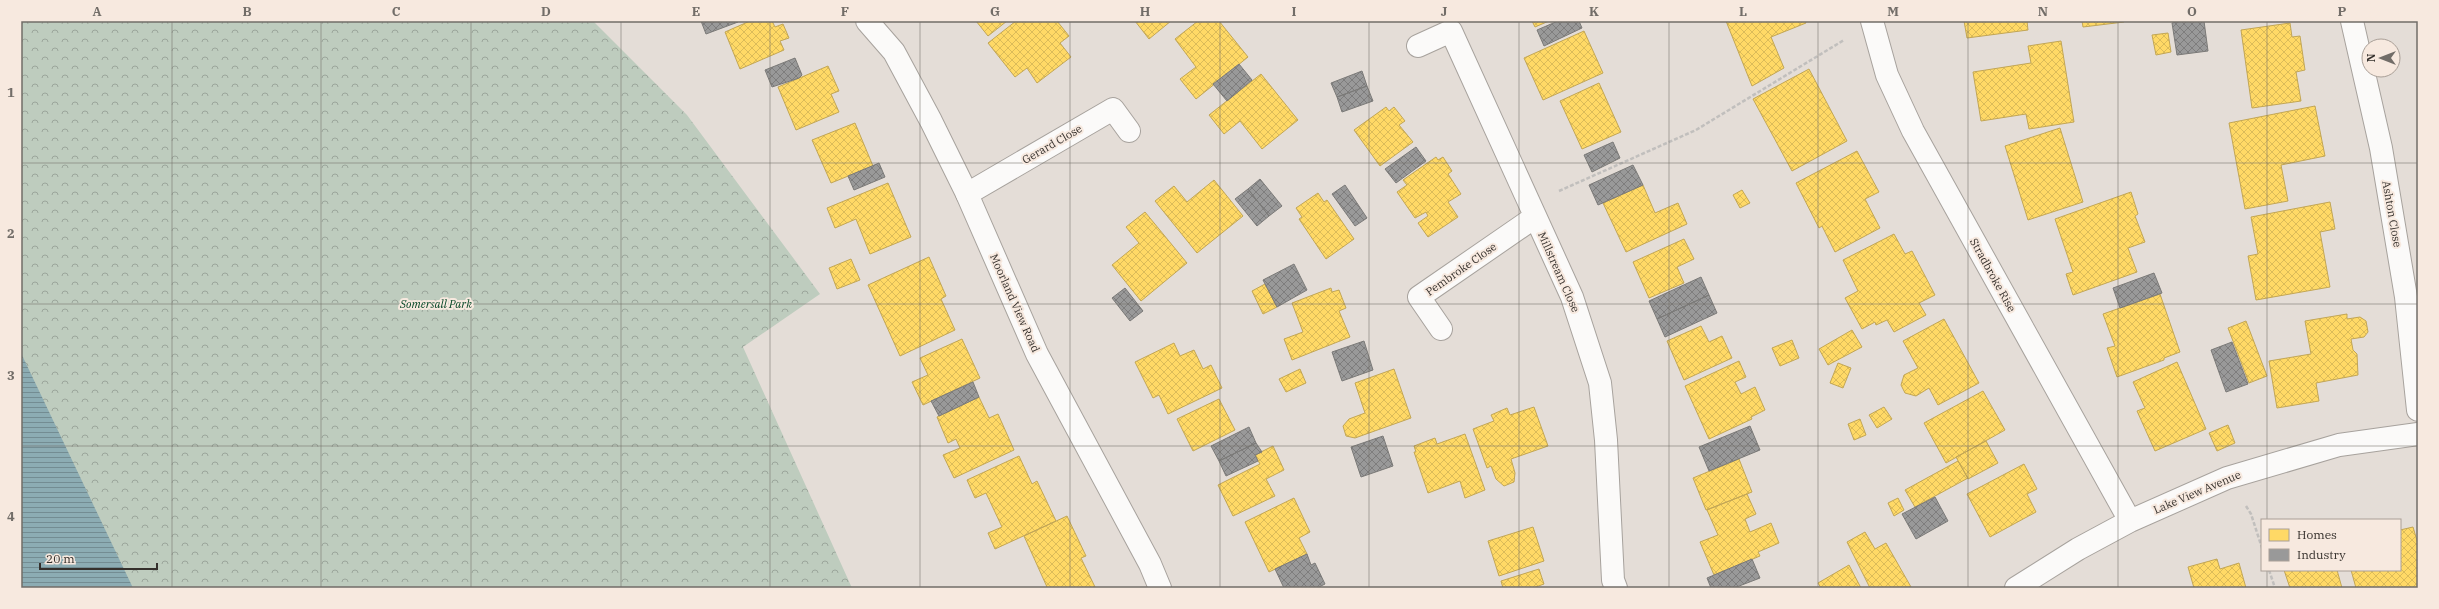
<svg xmlns="http://www.w3.org/2000/svg" width="2439" height="609" font-family="'IBM Plex Serif',serif">
  <defs>
    <pattern id="park-crowns" width="20" height="18" patternUnits="userSpaceOnUse"><rect width="20" height="18" fill="#beccbe"/><path d="M2 6a3 3 0 1 1 6 0M12 15a3 3 0 1 1 6 0" fill="none" stroke="#9ba69b"/></pattern>
    <pattern id="water-rules" width="6" height="5" patternUnits="userSpaceOnUse"><rect width="6" height="5" fill="#8cacb3"/><path d="M0 2.5h6" fill="none" stroke="#738c92"/></pattern>
    <pattern id="homes-cross-hatch" width="8" height="8" patternUnits="userSpaceOnUse"><rect width="8" height="8" fill="#ffd966"/><path d="M0 0l8 8M0 8l8-8" fill="none" stroke="#dbbb59"/></pattern>
    <pattern id="industry-cross-hatch" width="8" height="8" patternUnits="userSpaceOnUse"><rect width="8" height="8" fill="#999"/><path d="M0 0l8 8M0 8l8-8" fill="none" stroke="#7e7d7d"/></pattern>
  </defs>
  <rect width="100%" height="100%" fill="#e4ddd7"/>
  <!-- park -->
  <path fill="url(#park-crowns)" d="M21,21H593L687,115L820,294L743,347L852,588H21Z"/>
  <!-- water -->
  <path fill="url(#water-rules)" d="M21,353L133,588H21Z"/>
  <!-- homes -->
  <path fill="url(#homes-cross-hatch)" stroke="#c2a655" d="M750,21H772L775,27L783,24L789,38L780,41L784,50L740,69L725,32Z
    M976,21H1007L988,36Z
    M1016,21H1057L1069,36L1060,43L1071,57L1037,83L1027,68L1015,77L988,43Z
    M1135,21H1171L1149,39Z
    M1198,21H1219L1248,57L1196,99L1180,79L1196,67L1175,39Z
    M1532,21H1549L1535,27Z
    M1726,21H1805L1806,23L1771,37L1784,68L1752,86Z
    M1964,21H2027L2028,30L1967,38Z
    M2082,21H2124V22L2083,27Z
    M2290,23L2292,37L2300,36L2305,70L2296,72L2301,101L2252,108L2241,30Z
    M1584,31L1603,73L1543,100L1524,58Z
    M2168,33L2171,52L2156,55L2152,35Z
    M2061,41L2074,122L2029,129L2026,114L1981,121L1973,72L2031,63L2028,46Z
    M828,66L839,91L831,94L839,112L796,130L778,87Z
    M1809,69L1847,141L1792,171L1753,99Z
    M1261,74L1298,120L1262,149L1240,121L1224,134L1209,115Z
    M1599,83L1621,132L1582,149L1560,101Z
    M2315,106L2325,156L2281,165L2288,201L2245,209L2229,123Z
    M1386,107L1389,111L1394,107L1405,121L1399,125L1413,142L1380,166L1354,130Z
    M855,123L873,166L831,183L812,140Z
    M2060,128L2083,202L2028,220L2005,146Z
    M1857,151L1879,192L1865,199L1880,228L1835,252L1822,226L1819,228L1796,183Z
    M1436,157L1438,160L1443,157L1452,171L1448,174L1461,194L1448,202L1458,217L1428,237L1418,223L1428,216L1426,212L1415,218L1397,192L1407,185L1403,180Z
    M1214,180L1243,216L1197,253L1155,201L1174,186L1187,202Z
    M888,183L911,237L870,254L856,219L835,228L827,208Z
    M1643,185L1655,213L1678,203L1687,224L1626,252L1603,203Z
    M1742,190L1750,203L1740,208L1733,195Z
    M2131,192L2138,214L2135,216L2145,242L2128,248L2137,272L2073,295L2066,274L2073,272L2055,219Z
    M1318,193L1324,202L1327,200L1354,239L1326,259L1299,219L1302,217L1296,208Z
    M2330,202L2335,229L2320,232L2330,287L2256,300L2248,256L2258,254L2251,217Z
    M1145,212L1187,263L1141,301L1112,265L1139,243L1126,227Z
    M1894,234L1905,254L1912,251L1935,295L1919,303L1926,315L1894,332L1887,320L1876,325L1875,322L1862,329L1845,298L1858,291L1843,260Z
    M1684,239L1694,259L1677,267L1684,283L1649,298L1633,262Z
    M929,257L946,296L941,299L955,330L900,356L868,285Z
    M851,259L860,280L837,289L829,268Z
    M1265,284L1277,307L1263,314L1252,291Z
    M1331,288L1332,292L1339,290L1346,308L1339,311L1350,337L1292,360L1284,339L1303,332L1292,303Z
    M2160,294L2180,352L2164,358V360L2117,377L2107,348L2115,346L2103,314Z
    M2347,314V319L2360,317L2366,321L2368,332L2364,337L2351,339L2353,350L2357,354L2358,375L2316,383L2319,401L2277,408L2269,361L2311,354L2305,321Z
    M1944,319L1979,383L1938,405L1929,388L1916,396L1905,393L1901,385L1904,375L1918,368L1903,341Z
    M2246,321L2267,376L2249,383L2228,328Z
    M1701,326L1709,342L1722,336L1732,358L1684,380L1667,341Z
    M1852,330L1862,347L1828,365L1819,349Z
    M962,339L980,378L923,405L912,382L928,375L920,358Z
    M1792,340L1799,358L1780,366L1772,348Z
    M1174,343L1180,356L1194,350L1203,369L1211,365L1222,388L1168,414L1159,395L1153,398L1135,362Z
    M1739,361L1746,377L1735,382L1741,394L1755,387L1765,410L1751,417L1752,419L1709,439L1685,386Z
    M2177,362L2206,429L2155,451L2137,411L2145,408L2133,382Z
    M1838,363L1851,368L1843,388L1830,383Z
    M1300,369L1306,383L1286,392L1279,379Z
    M1394,369L1411,418L1355,438L1346,436L1343,426L1349,419L1365,413L1355,383Z
    M1983,391L2005,430L1946,463L1924,423Z
    M979,397L989,418L998,414L1014,450L954,478L943,455L960,448L956,439L948,443L937,417Z
    M1219,399L1235,430L1193,451L1177,419Z
    M1534,407L1548,446L1511,459L1515,473L1514,482L1504,486L1496,479L1491,466L1487,468L1473,429L1494,421L1491,415L1507,408L1510,415Z
    M1884,407L1892,419L1877,428L1869,415Z
    M1860,419L1866,435L1854,440L1848,424Z
    M2228,425L2235,443L2217,451L2209,433Z
    M1465,434L1485,490L1465,498L1460,481L1428,493L1414,452H1416L1414,446L1435,438L1437,444Z
    M1986,441L1998,463L1968,479L1956,457Z
    M1273,446L1284,470L1266,479L1275,496L1233,516L1218,485L1260,464L1255,455Z
    M1019,456L1032,484L1037,481L1056,521L995,549L988,533L1002,527L986,493L975,498L967,480Z
    M1739,459L1752,492L1706,510L1693,478Z
    M1958,461L1968,478L1915,507L1905,490Z
    M2024,464L2037,489L2027,494L2036,512L1990,537L1967,494Z
    M1747,494L1756,514L1745,519L1750,532L1771,523L1779,543L1758,552L1760,556L1714,575L1700,542L1718,535L1707,510Z
    M1294,498L1310,532L1299,538L1307,554L1269,572L1245,522Z
    M1898,498L1904,510L1894,516L1888,503Z
    M1067,516L1086,556L1081,558L1095,587L1092,588H1044L1047,587L1024,536Z
    M1533,527L1544,561L1499,576L1488,541Z
    M2413,527L2418,544V588H2356L2351,570H2400V530Z
    M1865,532L1875,549L1886,543L1911,587L1870,588L1847,542Z
    M2217,559L2220,569L2239,563L2246,588H2194L2188,567Z
    M1849,565L1861,588H1821L1818,583Z
    M1539,569L1544,584L1533,588H1503L1501,581Z
    M2284,570H2337L2342,588H2290Z"/>
  <!-- industry -->
  <path fill="url(#industry-cross-hatch)" stroke="#7b7a78" d="M701,21H737L738,22L706,34Z
    M1558,21H1579L1582,28L1544,46L1537,30Z
    M2182,21H2204L2208,51L2177,55L2172,23Z
    M795,58L802,75L799,78L772,87L765,70Z
    M1239,64L1252,80L1227,101L1213,84Z
    M1362,71L1367,86L1337,97L1331,83Z
    M1367,86L1373,101L1342,112L1337,97Z
    M1613,142L1620,158L1592,172L1584,155Z
    M1416,147L1426,161L1396,183L1385,169Z
    M879,163L885,177L854,190L848,176Z
    M1633,165L1643,185L1598,205L1589,185Z
    M1260,179L1282,206L1269,216L1248,189Z
    M1345,185L1367,218L1355,226L1332,194Z
    M1248,189L1269,216L1257,226L1235,199Z
    M1294,264L1307,290L1277,307L1263,280Z
    M2154,273L2162,293L2120,308L2113,288Z
    M1701,277L1709,295L1657,319L1649,301Z
    M1125,288L1143,311L1130,321L1112,298Z
    M1709,295L1717,313L1665,337L1657,319Z
    M1364,341L1373,370L1342,381L1332,352Z
    M2232,342L2248,384L2226,392L2211,350Z
    M973,382L979,397L939,416L931,401Z
    M1750,426L1760,450L1709,471L1699,447Z
    M1249,427L1256,443L1219,461L1211,446Z
    M1383,436L1393,466L1361,477L1351,447Z
    M1256,443L1262,452L1255,455L1258,461L1226,476L1219,461Z
    M1935,497L1948,521L1916,539L1902,514Z
    M1307,554L1311,565L1315,563L1325,584L1317,588H1284L1275,569Z
    M1752,559L1760,578L1734,588H1711L1707,578Z"/>
  <g fill="none" stroke-linecap="round" stroke-linejoin="round">
    <defs>
      <path id="street" d="M1872,21L1887,75L1913,131L2130,521
        M2352,21L2381,148L2406,297L2418,410
        M1418,46L1451,31L1572,297L1600,383L1606,440L1613,580L1616,588
        M967,194L1113,109L1129,131
        M1441,329L1419,297L1535,217
        M2016,588L2078,549L2130,521L2227,478L2339,445L2418,434"/>
      <path id="secondary" d="M867,21L894,52L931,121L967,194L1037,354L1150,564L1160,588"/>
    </defs>
    <!-- street casing -->
    <use href="#street" stroke="#a7a29d" stroke-width="24"/>
    <!-- secondary casing -->
    <use href="#secondary" stroke="#a7a29d" stroke-width="24"/>
    <!-- path -->
    <path stroke="#c1bfbd" stroke-width="2.5" stroke-dasharray="4 2" stroke-linecap="butt" d="M1559,191L1696,130L1844,40
      M2246,506L2251,514L2262,548
      M2269,570L2275,588"/>
    <!-- street -->
    <use href="#street" stroke="#fbfaf9" stroke-width="22"/>
    <!-- secondary -->
    <use href="#secondary" stroke="#fbfaf9" stroke-width="22"/>
  </g>
  <!-- grid -->
  <path fill="none" stroke="#726d68" stroke-width="1" stroke-opacity="0.55" d="M172,21V588M321,21V588M471,21V588M621,21V588M770,21V588M920,21V588M1070,21V588M1220,21V588M1369,21V588M1519,21V588M1669,21V588M1818,21V588M1968,21V588M2118,21V588M2267,21V520M21,163H2418M21,304H2418M21,446H2418M2267,570V588"/>
  <g text-anchor="middle" stroke-width="4" stroke-linejoin="round" paint-order="stroke">
    <!-- street labels -->
    <g font-size="11" fill="#35302c" stroke="#f7e9df">
      <text transform="translate(1052 144) rotate(-30)" y="4">Gerard Close</text>
      <text transform="translate(2392 214) rotate(80)" y="4">Ashton Close</text>
      <text transform="translate(1461 269) rotate(-35)" y="4">Pembroke Close</text>
      <text transform="translate(1559 272) rotate(66)" y="4">Millstream Close</text>
      <text transform="translate(1993 275) rotate(61)" y="4">Stradbroke Rise</text>
      <text transform="translate(1015 303) rotate(66)" y="4">Moorland View Road</text>
      <text transform="translate(2197 492) rotate(-23)" y="4">Lake View Avenue</text>
    </g>
    <!-- park labels -->
    <g font-size="11" font-style="italic" fill="#004423" stroke="#f7e9df">
      <text x="436" y="308">Somersall Park</text>
    </g>
  </g>
  <!-- border -->
  <rect width="2439" height="609" fill="none" stroke="#f7e9df" stroke-width="44"/>
  <!-- legend -->
  <rect x="2261" y="519" width="140" height="52" fill="#f7e9df" stroke="#a99f97"/>
  <rect x="2269" y="529" width="20" height="12" fill="#ffd966" stroke="#a99f97"/>
  <text x="2297" y="539" font-size="12" fill="#35302c">Homes</text>
  <rect x="2269" y="549" width="20" height="12" fill="#999999" stroke="#a99f97"/>
  <text x="2297" y="559" font-size="12" fill="#35302c">Industry</text>
  <!-- north arrow -->
  <g transform="translate(2381 58) rotate(270)"><circle r="19" fill="#f7e9df" stroke="#a99f97"/>
  <path d="M0-3L7 15L0 10L-7 15Z" fill="#726d68"/>
  <text y="-6" font-size="11" font-weight="bold" text-anchor="middle" fill="#35302c">N</text>
  </g>
  <!-- scale -->
  <path d="M40 563v6h117v-6" fill="none" stroke="#35302c" stroke-width="2"/>
  <text x="46" y="563" font-size="12" fill="#35302c" stroke="#f7e9df" stroke-width="3" paint-order="stroke">20 m</text>
  <rect x="22" y="22" width="2395" height="565" fill="none" stroke="#726d68" stroke-width="1.5"/>
  <g font-size="13" text-anchor="middle" font-weight="bold" fill="#726d68">
    <text x="97" y="16">A</text>
    <text x="247" y="16">B</text>
    <text x="396" y="16">C</text>
    <text x="546" y="16">D</text>
    <text x="696" y="16">E</text>
    <text x="845" y="16">F</text>
    <text x="995" y="16">G</text>
    <text x="1145" y="16">H</text>
    <text x="1294" y="16">I</text>
    <text x="1444" y="16">J</text>
    <text x="1594" y="16">K</text>
    <text x="1743" y="16">L</text>
    <text x="1893" y="16">M</text>
    <text x="2043" y="16">N</text>
    <text x="2192" y="16">O</text>
    <text x="2342" y="16">P</text>
    <text x="11" y="97">1</text>
    <text x="11" y="238">2</text>
    <text x="11" y="380">3</text>
    <text x="11" y="521">4</text>
  </g>
</svg>
